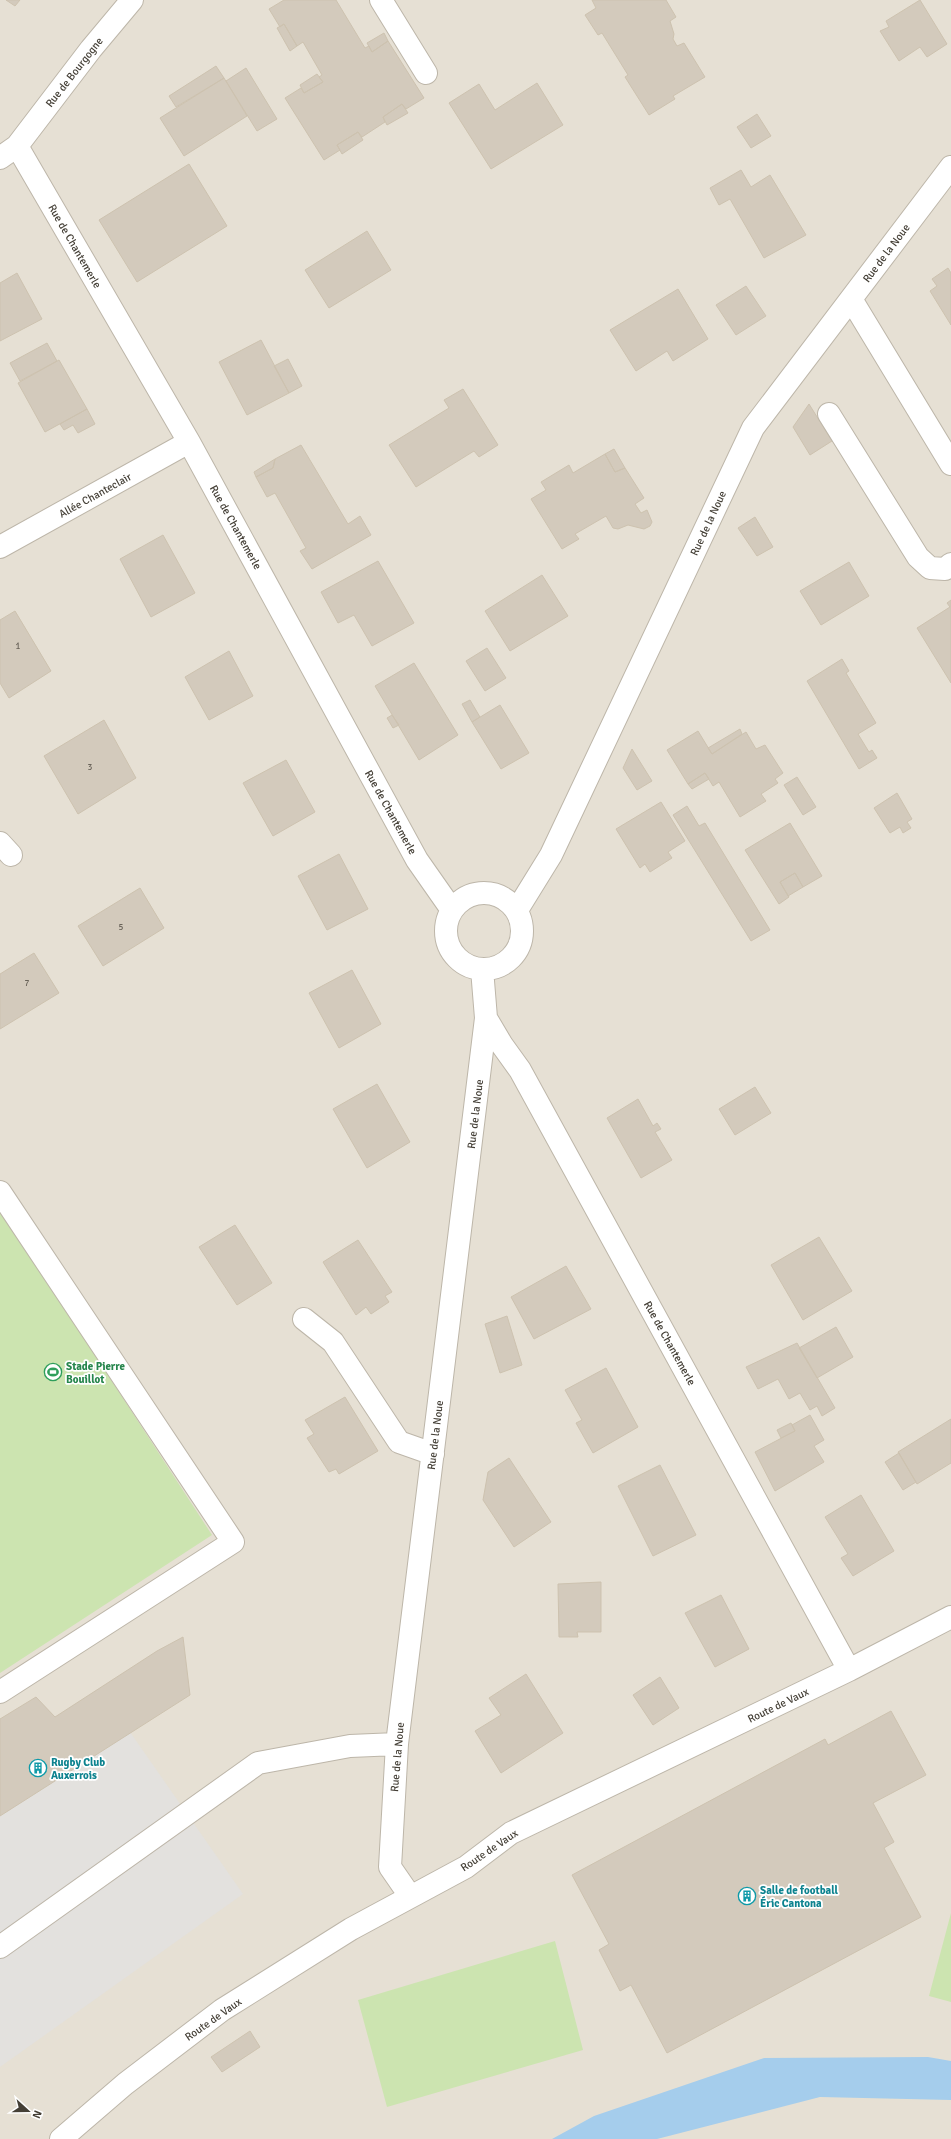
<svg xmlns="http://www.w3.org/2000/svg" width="951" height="2139" font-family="Signika,sans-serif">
  <rect width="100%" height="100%" fill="#f2efe6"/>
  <!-- residential -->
  <path fill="#e6e0d4" d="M0,0H951V2139H0Z"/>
  <!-- green -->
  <path fill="#cce4b0" d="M0,1209L212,1535L0,1673Z
    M951,1913V2002L929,1996Z
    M555,1941L583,2050L387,2107L358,2000Z"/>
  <!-- parking -->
  <path fill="#e3e1de" d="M123,1722L243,1894L0,2067V1810Z"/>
  <!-- water -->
  <path fill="#a5cdec" d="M928,2057L951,2061V2100L820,2097L657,2139H552L594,2116L764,2058Z"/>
  <!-- building -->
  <path fill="#d3cabc" stroke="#cdc2af" d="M6,0H20L15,6Z
    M284,0H336L365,48L369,46L372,52L388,41L424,98L406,109L402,104L383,117L385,122L362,137L358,132L337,145L340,150L324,160L285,98L301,88L304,93L323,82L319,77L322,75L303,42L297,46L284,24L280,27L269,9Z
    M592,0H666L676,17L670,21L674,34L673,39L677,46L684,43L705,77L673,96L675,99L649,115L625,77L628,75L602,33L598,35L585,15L596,8Z
    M920,0L947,44L927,57L920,47L899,61L880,31L889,27L886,21Z
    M284,24L297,46L290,51L277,28Z
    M384,33L388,41L372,52L367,43Z
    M216,66L224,78L176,107L169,96Z
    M246,68L277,119L257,131L226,81Z
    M317,74L323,82L304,93L300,85Z
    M224,78L247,116L184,156L160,118Z
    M537,83L563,125L491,169L449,103L479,84L495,110Z
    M402,104L408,113L387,125L383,117Z
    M757,114L771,136L751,148L737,127Z
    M358,132L363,140L342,154L337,145Z
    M189,164L227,226L137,282L99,220Z
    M741,170L751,187L770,175L806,235L764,258L730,199L719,205L710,188Z
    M367,231L391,270L329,308L305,270Z
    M948,268L951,273V325L930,291L937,286L932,279Z
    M17,273L42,319L0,341V283Z
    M746,286L766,316L736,335L716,305Z
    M678,289L708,339L673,361L667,351L636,371L610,330Z
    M261,340L289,393L247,415L219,362Z
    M47,343L57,361L20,381L10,363Z
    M288,359L302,386L289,393L274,366Z
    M59,360L87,409L45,432L18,383Z
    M463,389L498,445L479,457L474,451L416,487L389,445L449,408L444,400Z
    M809,404L832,441L810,455L793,427Z
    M87,409L95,424L78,433L73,425L64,430L60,424Z
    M301,445L348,524L360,516L371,535L312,569L300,551L306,548L275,493L267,497L256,477L273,468L275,459Z
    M614,449L625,468L615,472L605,454Z
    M605,454L615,472L625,468L644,498L635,504L641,513L647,510L652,522L650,526L644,529L628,525L618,529L613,528L606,516L575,534L579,539L562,549L531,499L546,490L541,482L569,465L573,473Z
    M275,459L273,468L256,477L254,472Z
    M755,517L773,547L757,556L738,528Z
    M163,535L195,593L151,617L120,559Z
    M378,561L414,623L372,646L354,615L338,623L321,592Z
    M849,562L869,596L821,625L800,591Z
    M542,575L568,616L510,651L485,611Z
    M951,600V683L917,628L950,607L947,603Z
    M15,611L51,671L9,698L0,683V620Z
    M487,648L506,678L485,691L466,661Z
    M229,651L253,696L209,720L185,677Z
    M842,659L849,671L846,673L876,723L858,734L869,752L872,750L877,758L859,769L807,681Z
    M414,663L458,735L419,760L375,686Z
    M470,700L480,717L472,722L462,704Z
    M500,705L529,753L501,769L472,722Z
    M392,715L399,725L393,728L387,718Z
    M104,720L136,778L78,814L44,756Z
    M740,729L742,734L712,754L708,748Z
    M698,731L712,754L746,732L756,749L765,745L783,773L775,779L778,783L761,794L766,801L740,817L719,782L713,786L705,773L688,784L667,750Z
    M632,749L652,781L637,790L623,768Z
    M286,760L315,812L273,836L243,783Z
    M705,773L709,779L692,789L688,784Z
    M797,777L816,807L803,815L784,785Z
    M897,793L912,819L907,822L911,828L903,833L900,827L890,833L874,808Z
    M661,802L685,841L668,852L672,858L650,872L645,864L640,868L616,829Z
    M687,806L699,826L705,823L770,930L751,941L673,815Z
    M790,823L822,876L803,887L795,873L780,882L789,897L779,904L745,850Z
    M339,854L368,909L327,930L298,876Z
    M795,873L803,887L788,896L780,882Z
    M140,888L164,928L103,966L78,926Z
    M34,953L59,993L0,1029V974Z
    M352,970L381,1024L339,1048L309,993Z
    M377,1084L410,1142L367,1168L333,1109Z
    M755,1087L771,1113L735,1135L719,1109Z
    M638,1099L653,1126L657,1123L661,1129L655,1132L672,1160L641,1178L607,1118Z
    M235,1225L272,1283L237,1305L199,1247Z
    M819,1237L852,1291L803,1320L771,1265Z
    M358,1240L392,1292L385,1296L389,1302L371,1314L366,1307L356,1315L323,1262Z
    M566,1266L591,1309L534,1339L511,1297Z
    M507,1316L522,1365L500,1373L485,1324Z
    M836,1327L853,1357L817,1378L799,1348Z
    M797,1343L835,1408L822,1416L817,1406L810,1410L800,1393L789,1399L778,1379L758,1389L746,1367Z
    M606,1368L638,1427L593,1453L576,1423L582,1420L565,1390Z
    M345,1397L378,1451L339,1474L336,1469L329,1472L307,1438L314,1434L305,1420Z
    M810,1415L824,1440L814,1446L824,1462L775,1491L755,1452L795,1431L792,1425Z
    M951,1419V1463L917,1484L898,1452Z
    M791,1423L795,1431L781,1438L777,1430Z
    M899,1453L916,1482L903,1490L885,1462Z
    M509,1458L551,1522L514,1547L483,1500L488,1472Z
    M660,1465L696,1535L653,1556L618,1486Z
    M861,1495L894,1551L853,1576L841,1558L848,1554L825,1517Z
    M601,1582V1632H577L578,1637H559L558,1584Z
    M721,1595L749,1649L715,1667L685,1613Z
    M183,1637L190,1695L0,1816V1719L36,1697L55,1717L157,1651Z
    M526,1674L563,1733L501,1773L475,1731L501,1715L489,1698Z
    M660,1677L679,1708L653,1725L633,1695Z
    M891,1711L926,1775L873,1803L894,1842L884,1848L921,1917L667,2053L631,1985L620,1991L599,1950L609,1944L572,1875L825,1739L828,1745Z
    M250,2031L260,2047L222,2072L211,2057Z"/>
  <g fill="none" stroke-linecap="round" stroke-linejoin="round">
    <defs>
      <path id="minor" d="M381,0L426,73
        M17,146L189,442L417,860L452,910
        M0,158L17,146L91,49L132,0
        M851,299L951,464
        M829,414L918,557L930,568L945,569L951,564
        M0,547L189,442
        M0,843L11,855
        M446 931a38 38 0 1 1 76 0a38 38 0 1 1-76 0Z
        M517,910L551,855L753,428L951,167
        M486,1018L502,1045L520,1070L849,1670
        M0,1192L233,1542L0,1692
        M304,1319L333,1342L399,1442L433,1454
        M410,1896L390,1867L397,1744L486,1018L482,969
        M0,1947L258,1763L350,1746L397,1744
        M61,2139L125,2084L222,2010L351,1929L466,1867L511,1833L849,1670L951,1617"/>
    </defs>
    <!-- minor casing -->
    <use href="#minor" stroke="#bdb6a9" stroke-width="24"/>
    <!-- minor -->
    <use href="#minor" stroke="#fff" stroke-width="22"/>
  </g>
  <!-- icons -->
  <defs>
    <symbol id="stadium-ring" viewBox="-11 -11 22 22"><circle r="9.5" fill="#fff" stroke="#2e9e5b" stroke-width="1.5"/><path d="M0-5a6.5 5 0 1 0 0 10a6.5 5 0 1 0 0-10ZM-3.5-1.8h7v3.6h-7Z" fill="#2e9e5b"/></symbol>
    <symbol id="building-ring" viewBox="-11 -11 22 22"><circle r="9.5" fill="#fff" stroke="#0f9aa8" stroke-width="1.5"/><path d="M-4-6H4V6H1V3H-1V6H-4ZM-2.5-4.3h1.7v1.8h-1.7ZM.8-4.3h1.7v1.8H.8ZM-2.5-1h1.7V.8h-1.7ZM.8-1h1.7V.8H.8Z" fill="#0f9aa8"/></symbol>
  </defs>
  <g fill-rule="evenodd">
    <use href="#stadium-ring" x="43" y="1362" width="20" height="20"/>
    <use href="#building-ring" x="28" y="1758" width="20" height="20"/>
    <use href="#building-ring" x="737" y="1886" width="20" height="20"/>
  </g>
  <g text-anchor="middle" stroke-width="3.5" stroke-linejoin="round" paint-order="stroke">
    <!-- number labels -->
    <g font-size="9" fill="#686258">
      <text x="18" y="649">1</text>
      <text x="90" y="770">3</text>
      <text x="121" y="930">5</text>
      <text x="27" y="986">7</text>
    </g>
    <!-- street labels -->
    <g font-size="11" fill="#443f36" stroke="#fff">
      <text transform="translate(74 72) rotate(-52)" y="4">Rue de Bourgogne</text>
      <text transform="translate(75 246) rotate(60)" y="4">Rue de Chantemerle</text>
      <text transform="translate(886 253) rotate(-53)" y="4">Rue de la Noue</text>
      <text transform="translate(95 495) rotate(-29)" y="4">Allée Chanteclair</text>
      <text transform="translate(708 523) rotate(-65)" y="4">Rue de la Noue</text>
      <text transform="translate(236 527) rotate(61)" y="4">Rue de Chantemerle</text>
      <text transform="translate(391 812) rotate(61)" y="4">Rue de Chantemerle</text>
      <text transform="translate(475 1114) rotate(-83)" y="4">Rue de la Noue</text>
      <text transform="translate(670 1343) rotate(61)" y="4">Rue de Chantemerle</text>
      <text transform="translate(435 1435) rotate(-83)" y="4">Rue de la Noue</text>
      <text transform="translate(778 1705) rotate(-26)" y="4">Route de Vaux</text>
      <text transform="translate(397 1757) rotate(-85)" y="4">Rue de la Noue</text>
      <text transform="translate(489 1850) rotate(-34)" y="4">Route de Vaux</text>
      <text transform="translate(213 2019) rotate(-35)" y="4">Route de Vaux</text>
    </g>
    <!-- leisure labels -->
    <g font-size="11" font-weight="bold" fill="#27864d" stroke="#fff" text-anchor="start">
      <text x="66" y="1370">Stade Pierre<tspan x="66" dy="13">Bouillot</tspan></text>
    </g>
    <!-- culture labels -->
    <g font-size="11" font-weight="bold" fill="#0d838f" stroke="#fff" text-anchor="start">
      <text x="51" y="1766">Rugby Club<tspan x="51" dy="13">Auxerrois</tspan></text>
      <text x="760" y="1894">Salle de football<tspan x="760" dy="13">Éric Cantona</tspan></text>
    </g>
  </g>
  <!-- north arrow -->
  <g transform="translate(28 2111) rotate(111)" stroke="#ffffff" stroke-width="3" paint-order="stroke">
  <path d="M0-3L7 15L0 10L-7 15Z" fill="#443f36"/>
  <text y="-6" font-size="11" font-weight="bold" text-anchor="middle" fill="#443f36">N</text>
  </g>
</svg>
